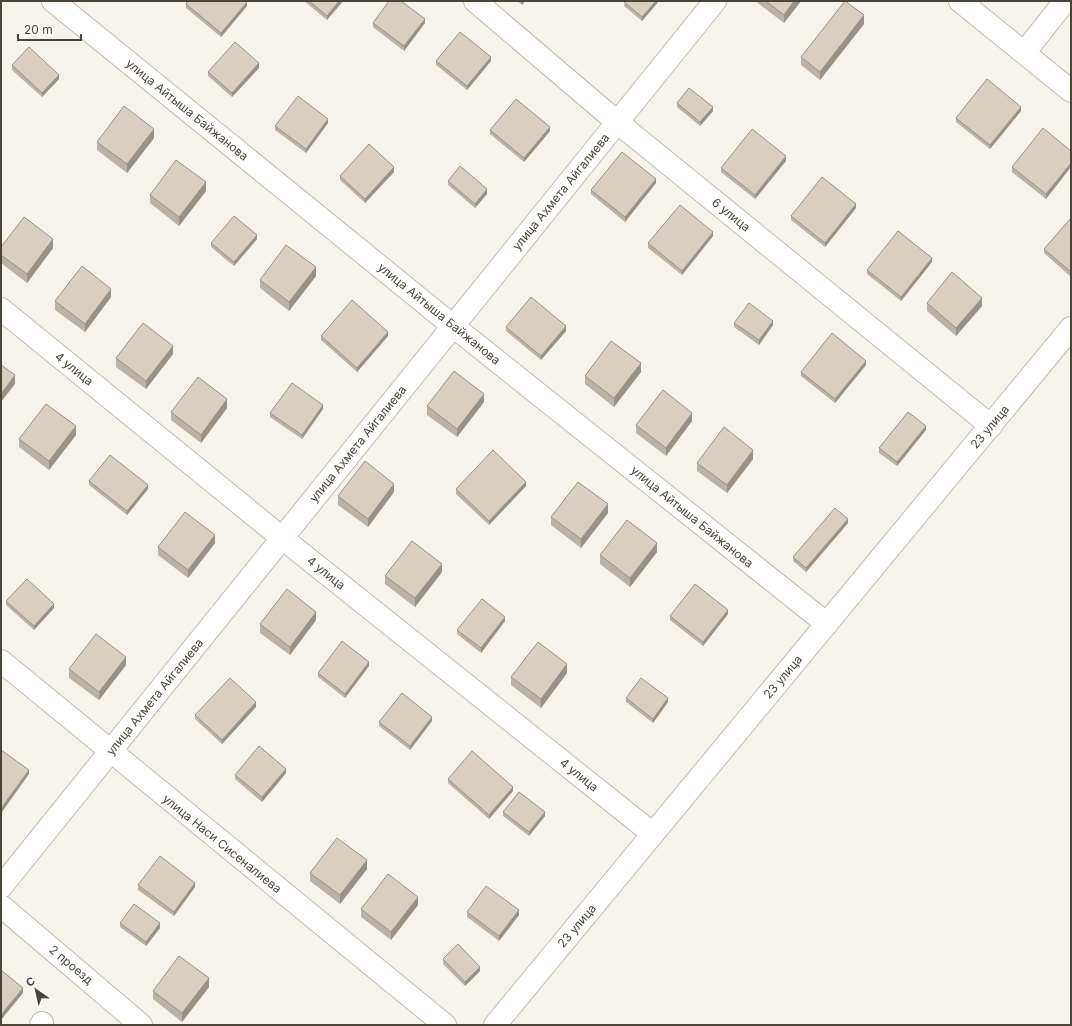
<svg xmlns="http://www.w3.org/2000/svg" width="1072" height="1026" font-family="Inter,sans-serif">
  <rect width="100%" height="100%" fill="#f6f3ec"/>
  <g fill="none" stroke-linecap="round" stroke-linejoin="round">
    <defs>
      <path id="minor" d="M53,1L453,326L827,624
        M475,1L617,122L991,426
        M960,1L1071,91
        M1024,53L1065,1
        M1,309L282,538L653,834
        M1,661L445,1025
        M1,887L715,1
        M1,906L141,1025
        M41,1025L42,1023
        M495,1025L1071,328"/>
    </defs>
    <!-- minor casing -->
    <use href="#minor" stroke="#c2bbae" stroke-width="24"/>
    <!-- minor -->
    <use href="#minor" stroke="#fff" stroke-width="22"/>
  </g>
  <!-- wall -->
  <path fill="#bab2a6" d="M304,1H343L327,20Z
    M517,1H525L522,5Z
    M625,1H659L642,21L624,6Z
    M755,1H801L784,23Z
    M186,4L247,6L221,37L186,8Z
    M373,23H425L404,51L373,27Z
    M864,24L820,80L801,65V57Z
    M436,61H491L467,90L436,65Z
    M12,65L59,79L42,97L12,70Z
    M259,68L232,97L208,76V72Z
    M677,103L713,111L700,126L677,107Z
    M1021,111L990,149L956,122V118Z
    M328,123L306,153L275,130V126Z
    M490,130L550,131L524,162L490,134Z
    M154,138L127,173L97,150V142Z
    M1071,151L1046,199L1012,172V167Z
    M786,161L755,199L721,172V168Z
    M394,172L365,203L340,180V176Z
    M448,181L487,194L475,208L448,185Z
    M656,183L625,222L591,194V190Z
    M206,191L179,226L150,203V195Z
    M856,208L825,247L791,220V216Z
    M1071,218V277L1044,253V249Z
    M713,236L682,275L648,248V243Z
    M257,239L234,266L211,247V243Z
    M1,247L53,248L27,283L1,263Z
    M932,262L901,301L867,274V270Z
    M316,276L289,311L260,288V280Z
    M111,297L85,332L55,310V301Z
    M927,303L982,306L956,336L927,311Z
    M734,323L773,325L759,345L734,327Z
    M506,327L566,331L541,360L506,331Z
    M321,336H388L357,372L321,340Z
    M173,354L146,389L116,367V358Z
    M866,365L835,403L801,376V372Z
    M641,372L614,407L585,384V376Z
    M484,402L457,437L427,415V406Z
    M227,408L201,443L171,420V412Z
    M323,409L302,439L270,417V413Z
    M692,421L666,456L636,433V425Z
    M926,430L897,466L879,453V448Z
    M76,435L49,470L19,447V439Z
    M753,459L727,493L697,471V463Z
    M89,481L148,489L127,515L89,485Z
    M526,486L489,525L456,494V489Z
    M394,492L368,527L338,505V496Z
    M608,513L581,548L551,525V517Z
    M848,523L806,572L793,561V557Z
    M215,543L188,578L158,555V547Z
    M657,552L630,587L600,564V555Z
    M442,572L415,607L385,584V576Z
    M6,601L54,608L34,630L6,605Z
    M728,614L703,646L670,620V616Z
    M316,620L290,655L260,633V624Z
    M505,621L481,653L457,634V630Z
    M126,665L99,700L69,678V669Z
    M369,666L345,698L318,677V673Z
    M567,673L541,708L511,685V677Z
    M626,698L668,702L653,723L626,702Z
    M256,707L222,744L195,719V715Z
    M432,721L410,750L379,726V722Z
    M286,773L262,802L235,779V775Z
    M448,779L513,791L489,819L448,783Z
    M503,812L545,816L529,836L503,816Z
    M367,869L340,904L310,881V873Z
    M138,885L195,887L174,916L138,890Z
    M418,905L391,940L361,917V909Z
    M467,912L519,915L499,941L467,917Z
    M120,923L160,928L146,946L120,927Z
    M443,959L480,971L465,986L443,964Z
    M209,987L182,1022L153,999V991Z"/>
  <!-- shaded-wall -->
  <path fill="#979187" d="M339,1H343L327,20V16Z
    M522,1H525L522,5Z
    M656,1H659L642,21V17Z
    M794,1H801L784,23V15Z
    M247,2V6L221,37V33Z
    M864,15V24L820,80V72Z
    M425,19V23L404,51V46Z
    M491,57V61L467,90V86Z
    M259,63V68L232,97V93Z
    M59,75V79L42,97V93Z
    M713,107V111L700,126V122Z
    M1021,107V111L990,149V145Z
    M328,119V123L306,153V149Z
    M550,127V131L524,162V158Z
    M154,129V138L127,173V164Z
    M786,156V161L755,199V195Z
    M1071,163V167L1046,199V194Z
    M394,167V172L365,203V199Z
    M656,179V183L625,222V217Z
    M206,182V191L179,226V217Z
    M487,189V194L475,208V204Z
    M856,204V208L825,247V243Z
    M713,232V236L682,275V271Z
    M257,235V239L234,266V262Z
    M53,239V248L27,283V274Z
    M932,258V262L901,301V297Z
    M316,267V276L289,311V302Z
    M111,289V297L85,332V324Z
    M982,298V306L956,336V328Z
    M773,321V325L759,345V340Z
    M566,326V331L541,360V356Z
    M388,332V336L357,372V368Z
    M173,346V354L146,389V381Z
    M866,361V365L835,403V399Z
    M641,363V372L614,407V398Z
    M15,375V384L1,402V394Z
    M484,394V402L457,437V429Z
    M227,399V408L201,443V435Z
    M323,405V409L302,439V435Z
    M692,413V421L666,456V448Z
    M76,426V435L49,470V461Z
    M926,426V430L897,466V462Z
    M753,450V459L727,493V485Z
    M526,482V486L489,525V521Z
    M394,484V492L368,527V519Z
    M148,485V489L127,515V511Z
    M608,504V513L581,548V539Z
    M848,519V523L806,572V568Z
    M215,535V543L188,578V570Z
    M657,543V552L630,587V578Z
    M442,564V572L415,607V598Z
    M54,604V608L34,630V626Z
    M728,610V614L703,646V642Z
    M316,612V620L290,655V647Z
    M505,617V621L481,653V648Z
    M126,657V665L99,700V692Z
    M369,662V666L345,698V694Z
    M567,664V673L541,708V699Z
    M668,698V702L653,723V719Z
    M256,702V707L222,744V740Z
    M432,717V721L410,750V746Z
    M286,769V773L262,802V797Z
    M29,770V774L2,812V807Z
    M513,787V791L489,819V815Z
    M545,812V816L529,836V832Z
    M367,860V869L340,904V895Z
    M195,883V887L174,916V912Z
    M418,897V905L391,940V932Z
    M519,910V915L499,941V936Z
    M160,923V928L146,946V942Z
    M480,967V971L465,986V982Z
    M209,978V987L182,1022V1013Z
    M23,988V993L1,1020V1015Z"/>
  <!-- building -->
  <path fill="#d8cfc1" stroke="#979187" d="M188,1H246L247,2L221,33L186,4Z
    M309,1H339L327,16Z
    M389,1H401L425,19L404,46L373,23Z
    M625,1H656L642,17L624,2Z
    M766,1H794L784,15Z
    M845,1L864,15L820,72L801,57Z
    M460,32L491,57L467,86L436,61Z
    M235,42L259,63L232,93L208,72Z
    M29,47L59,75L42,93L12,65Z
    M987,79L1021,107L990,145L956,118Z
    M689,88L713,107L700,122L677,103Z
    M298,96L328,119L306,149L275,126Z
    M516,99L550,127L524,158L490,130Z
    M124,106L154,129L127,164L97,142Z
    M1043,128L1071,151V163L1046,194L1012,167Z
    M752,129L786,156L755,195L721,168Z
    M369,144L394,167L365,199L340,176Z
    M622,152L656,179L625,217L591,190Z
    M176,160L206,182L179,217L150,195Z
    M460,166L487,189L475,204L448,181Z
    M822,177L856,204L825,243L791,216Z
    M680,205L713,232L682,271L648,243Z
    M234,216L257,235L234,262L211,243Z
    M24,217L53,239L27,274L1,255V247Z
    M1071,218V272L1044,249Z
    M898,231L932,258L901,297L867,270Z
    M286,245L316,267L289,302L260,280Z
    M82,266L111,289L85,324L55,301Z
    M952,272L982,298L956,328L927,303Z
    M531,297L566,326L541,356L506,327Z
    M352,300L388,332L357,368L321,336Z
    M749,303L773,321L759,340L734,323Z
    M143,323L173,346L146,381L116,358Z
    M832,333L866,361L835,399L801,372Z
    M611,341L641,363L614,398L585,376Z
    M1,365L15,375L1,394Z
    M454,371L484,394L457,429L427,406Z
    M198,377L227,399L201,435L171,412Z
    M292,383L323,405L302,435L270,413Z
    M663,390L692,413L666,448L636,425Z
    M46,404L76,426L49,461L19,439Z
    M908,412L926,426L897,462L879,448Z
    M724,427L753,450L727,485L697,463Z
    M493,450L526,482L489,521L456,489Z
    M110,455L148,485L127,511L89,481Z
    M365,461L394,484L368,519L338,496Z
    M578,482L608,504L581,539L551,517Z
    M835,508L848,519L806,568L793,557Z
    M185,512L215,535L188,570L158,547Z
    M627,520L657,543L630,578L600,555Z
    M412,541L442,564L415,598L385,576Z
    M27,579L54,604L34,626L6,601Z
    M695,584L728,610L703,642L670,616Z
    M287,589L316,612L290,647L260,624Z
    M482,599L505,617L481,648L457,630Z
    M96,634L126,657L99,692L69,669Z
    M342,641L369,662L345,694L318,673Z
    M538,642L567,664L541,699L511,677Z
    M230,678L256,702L222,740L195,715Z
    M641,678L668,698L653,719L626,698Z
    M402,693L432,717L410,746L379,722Z
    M259,746L286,769L262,797L235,775Z
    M1,750L29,770L2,807H1Z
    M472,751L513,787L489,815L448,779Z
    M519,792L545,812L529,832L503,812Z
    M337,838L367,860L340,895L310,873Z
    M160,856L195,883L174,912L138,885Z
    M388,874L418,897L391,932L361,909Z
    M486,886L519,910L499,936L467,912Z
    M134,904L160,923L146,942L120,923Z
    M458,944L480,967L465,982L443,959Z
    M179,956L209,978L182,1013L153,991Z
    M1,970L23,988L1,1015Z"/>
  <g text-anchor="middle" stroke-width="3.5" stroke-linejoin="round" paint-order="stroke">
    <!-- street labels -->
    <g font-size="12" fill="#4b4439" stroke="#fff">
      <text transform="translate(187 110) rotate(39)" y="4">улица Айтыша Байжанова</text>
      <text transform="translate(561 192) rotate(-51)" y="4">улица Ахмета Айгалиева</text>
      <text transform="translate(731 215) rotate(39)" y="4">6 улица</text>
      <text transform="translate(439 314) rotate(39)" y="4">улица Айтыша Байжанова</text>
      <text transform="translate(74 369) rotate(39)" y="4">4 улица</text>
      <text transform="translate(990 427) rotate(-50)" y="4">23 улица</text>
      <text transform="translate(358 444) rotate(-51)" y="4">улица Ахмета Айгалиева</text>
      <text transform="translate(692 517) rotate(39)" y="4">улица Айтыша Байжанова</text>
      <text transform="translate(326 573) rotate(39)" y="4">4 улица</text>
      <text transform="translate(783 677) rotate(-50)" y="4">23 улица</text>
      <text transform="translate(155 697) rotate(-51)" y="4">улица Ахмета Айгалиева</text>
      <text transform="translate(579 775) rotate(39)" y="4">4 улица</text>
      <text transform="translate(222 844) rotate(39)" y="4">улица Наси Сисеналиева</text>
      <text transform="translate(577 926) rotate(-50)" y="4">23 улица</text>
      <text transform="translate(71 965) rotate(40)" y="4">2 проезд</text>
    </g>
  </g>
  <!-- border -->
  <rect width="1072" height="1026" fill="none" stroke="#4b4439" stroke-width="4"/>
  <!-- north arrow -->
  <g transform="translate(36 990) rotate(326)" stroke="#ffffff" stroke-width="3" paint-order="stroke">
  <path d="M0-3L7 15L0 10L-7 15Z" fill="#4b4439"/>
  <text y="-6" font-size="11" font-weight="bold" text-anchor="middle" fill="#4b4439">С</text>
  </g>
  <!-- scale -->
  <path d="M18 34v6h63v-6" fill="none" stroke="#4b4439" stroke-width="2"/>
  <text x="24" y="34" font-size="12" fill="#4b4439" stroke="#ffffff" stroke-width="3" paint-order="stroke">20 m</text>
</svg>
